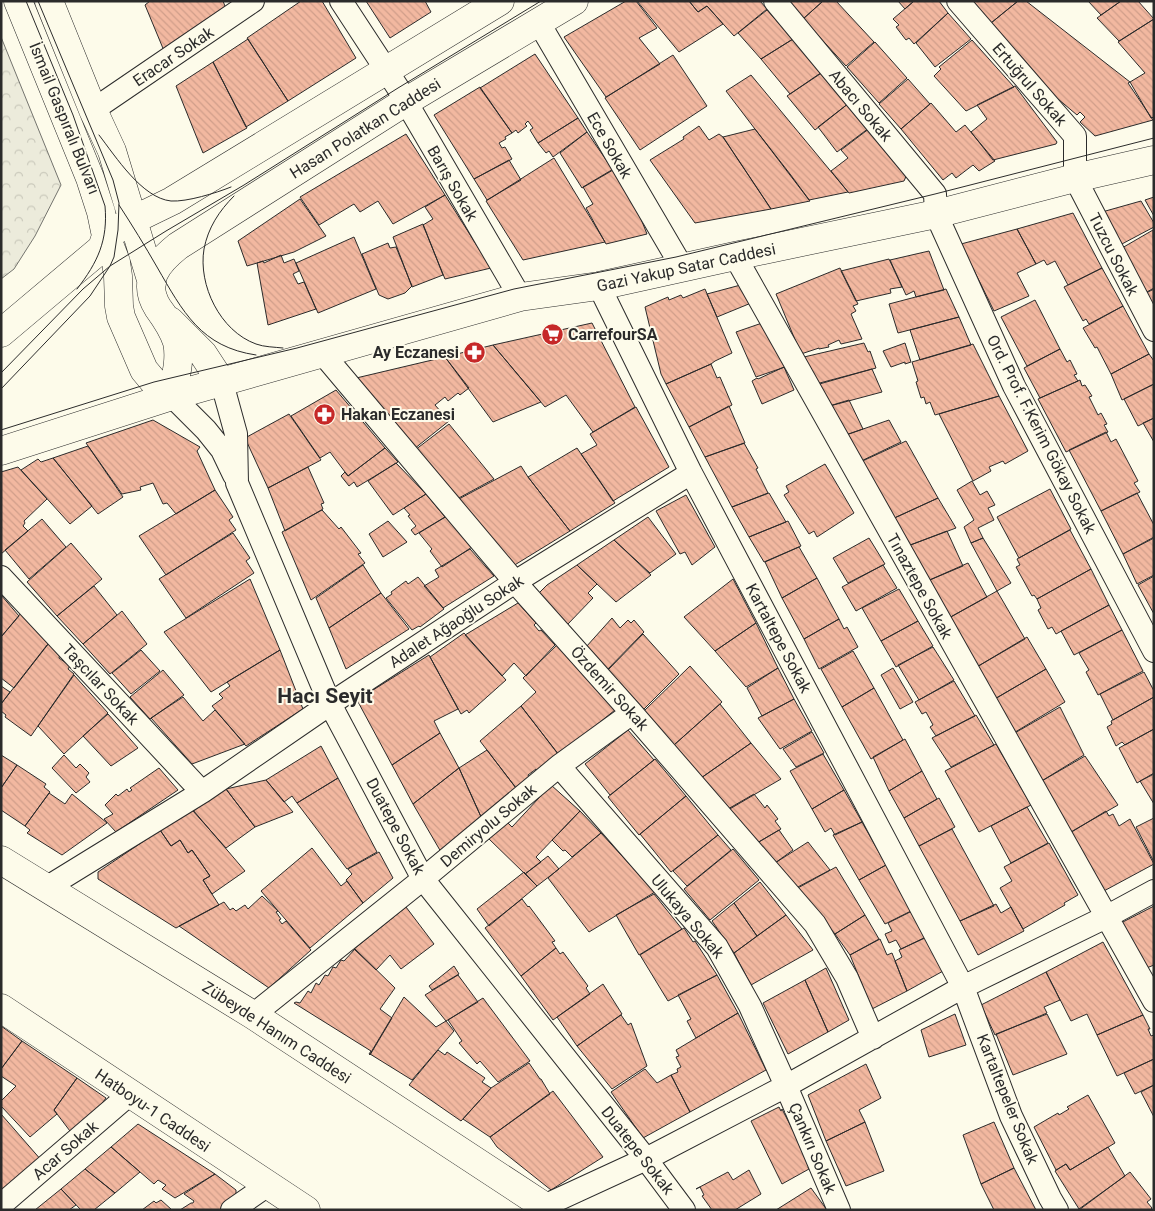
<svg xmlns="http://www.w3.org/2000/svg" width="1155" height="1211" font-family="Roboto,sans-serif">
  <defs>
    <pattern id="park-crowns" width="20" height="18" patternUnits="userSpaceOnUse" patternTransform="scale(1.25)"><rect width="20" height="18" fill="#ecebdb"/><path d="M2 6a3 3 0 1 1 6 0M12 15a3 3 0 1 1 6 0" fill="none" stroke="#cbcabc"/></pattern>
    <pattern id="building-back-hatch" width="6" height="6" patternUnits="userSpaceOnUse" patternTransform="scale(1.25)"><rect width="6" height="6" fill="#f2b8a0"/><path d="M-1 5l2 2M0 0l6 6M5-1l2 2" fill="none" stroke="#d09e8a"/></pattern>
  </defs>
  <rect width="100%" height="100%" fill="#fdfbea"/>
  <!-- park -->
  <path fill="url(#park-crowns)" stroke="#74746e" d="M1,37L61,185L35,236L14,269L1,279Z"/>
  <!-- building -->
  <path fill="url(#building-back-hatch)" stroke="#2b2b2b" d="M150,1H223L228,14L167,58L145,5Z
    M301,1H322L356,58L288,101L247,38Z
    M366,1H425L431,12L390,38Z
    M626,1H636L657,28L639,38L660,64L606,97L564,37Z
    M637,1H689L698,12L707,6L723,24L679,52Z
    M689,1H760L767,9L734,36L707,6L698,12Z
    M788,1H823L803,19Z
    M823,1H836L874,42L846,66L803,19Z
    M898,1H914L905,9Z
    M914,1H939L948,13L914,44L909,38L906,40L896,27L899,25L893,19Z
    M972,1H1018L991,23Z
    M1018,1H1026L1130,82L1128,83L1153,120L1095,136L1080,122L1085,117L1080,112L1077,115L1045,88L1046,86L991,23Z
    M1088,1H1121L1101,15Z
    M1121,1H1138L1154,19L1119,41L1097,18Z
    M767,10L793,39L761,59L738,33Z
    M948,13L971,39L935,67L916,43Z
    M1154,19V117L1151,118L1130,82L1145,73L1118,42Z
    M248,39L288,101L246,127L213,62Z
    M793,39L822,72L790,94L761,59Z
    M972,40L1014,87L966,111L934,76L941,69L939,67Z
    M875,42L907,78L879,103L847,67Z
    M535,54L578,118L538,143L530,130L533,128L528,121L525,124L527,126L518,133L516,130L512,133L480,88Z
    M673,55L707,106L640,150L605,98Z
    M213,62L247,128L203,153L176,86Z
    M823,72L849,103L815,130L787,96Z
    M751,75L848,192L809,200L726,91Z
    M908,79L930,104L901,129L879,104Z
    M1015,86L1057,142L1056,144L993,160L971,132L987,119L977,105Z
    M480,87L512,133L505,137L506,139L499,143L502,148L505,147L512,159L474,179L434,115Z
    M849,103L869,128L837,152L818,127Z
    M931,103L956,132L965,125L995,161L979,171L973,165L956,178L952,173L943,180L901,129Z
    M578,118L587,132L553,157L549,151L546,153L538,143Z
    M699,126L709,140L719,134L723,137L771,209L695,223L650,160L684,139L683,137Z
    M870,128L908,172L904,181L849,193L831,171L848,158L841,150Z
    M755,129L790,174L810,201L771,209L723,137Z
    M587,132L613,170L582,188L560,153Z
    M406,134L445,195L393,224L378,201L360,212L354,204L319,225L300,197Z
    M554,158L605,242L523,260L486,201Z
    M509,160L521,180L487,200L474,179Z
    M615,168L635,204L647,234L606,244L586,208L593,204L583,187Z
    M445,195L491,268L445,279L423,225L433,219L425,207Z
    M1154,197V216L1145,200Z
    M300,199L326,236L294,252L247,266L238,241Z
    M1141,201L1154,223V227L1120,245L1102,212Z
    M1073,213L1102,268L1068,285L1055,261L1047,265L1044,260L1036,264L1017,229Z
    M423,224L443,275L412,287L393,237Z
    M1017,229L1036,264L1017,273L1029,296L994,311L961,244Z
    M1153,230L1154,288L1145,293L1122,248Z
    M354,237L376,289L318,313L296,263Z
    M388,243L390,248L396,247L412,286L405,293L388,299L379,295L362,254Z
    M929,251L944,290L916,297L914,291L906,295L890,260Z
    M281,255L284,263L294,259L299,271L293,274L298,284L304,282L316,309L268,325L257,263L263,261L264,263Z
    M889,259L902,287L890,289L891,293L856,301L841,271Z
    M840,268L858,304L853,306L856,311L851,314L862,339L841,344L839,340L828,345L829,347L819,349V348L801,354L776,294Z
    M1102,268L1123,306L1089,324L1086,319L1083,321L1064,287Z
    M748,283L756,301L717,317L707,294Z
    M705,289L732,353L715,361L711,364L666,384L661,374L645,307L668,297L669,300L681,295L683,298Z
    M946,289L959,317L898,333L889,304Z
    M1154,289V306L1146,293Z
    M1035,300L1060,349L1027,366L1001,317Z
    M1123,306L1149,354L1111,374L1097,347L1095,348L1083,328Z
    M959,317L971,345L920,360L910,330Z
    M765,322L785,367L756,377L736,332Z
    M592,323L635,407L593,432L566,395L545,407L493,345Z
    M864,343L868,352L870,351L876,368L816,384L804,357Z
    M905,343L911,362L905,364V362L891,367L883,351Z
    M973,344L999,396L935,415L930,402L926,404L924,397L921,398L916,382L918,381L912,362Z
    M493,345L541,402L493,422L445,357Z
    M1060,349L1067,362L1070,360L1077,374L1074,375L1078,381L1040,398L1024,368Z
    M1149,354L1154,361V384L1122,400L1111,374Z
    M445,357L469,388L460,395L458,393L448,401L445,397L435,405L449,421L414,449L352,379Z
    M711,364L717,378L720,377L732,405L689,427L666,384Z
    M784,367L794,390L762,404L752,381L757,378L758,379Z
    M872,369L882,392L826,407L816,385Z
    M1080,380L1082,386L1085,385L1092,396L1089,397L1098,415L1101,413L1107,424L1104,425L1108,432L1066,452L1038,399Z
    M1154,384V418L1138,426L1124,399Z
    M336,390L385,448L348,476L330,452L320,458L291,416Z
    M999,396L1028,451L1005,464L1003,461L989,467L991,471L973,481L939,414Z
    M849,400L863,429L840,437L826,407Z
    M729,406L745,443L705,457L689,427Z
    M636,407L669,467L613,501L581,454L597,445L590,434Z
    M289,414L321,460L268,488L245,438Z
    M1154,418V442L1143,423Z
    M153,420L200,447L197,451L215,490L176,514L167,503L163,504L153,483L140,487L141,490L122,494L86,443Z
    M889,420L901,442L855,464L840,437Z
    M449,424L494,479L457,499L415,450Z
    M1106,432L1111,442L1116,439L1138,481L1134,483L1140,492L1101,511L1069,450Z
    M906,441L938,498L890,520L856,464Z
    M744,443L758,468L756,469L768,493L732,507L705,457Z
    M88,446L123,497L98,514L53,458Z
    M385,448L398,462L357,487L354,482L349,486L341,476L345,472L348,476Z
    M577,448L615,503L570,531L528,477Z
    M53,458L92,506L70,524L21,470L38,459L41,462Z
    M396,463L426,494L393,515L368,481Z
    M825,464L854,513L817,537L814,531L809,534L784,495L789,492L786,486Z
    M521,466L528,477L570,531L513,566L457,500Z
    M18,467L47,499L24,521L25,523L23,526L28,531L1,554V472Z
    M308,467L324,503L321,504L323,509L285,531L268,488Z
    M972,481L980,495L987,491L995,505L988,508L994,520L978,528L983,538L971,543L964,527L974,520L957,490Z
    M1050,489L1071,529L1019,558L997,517Z
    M215,490L233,517L229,520L236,530L166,575L139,536Z
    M769,493L786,522L749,537L732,507Z
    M1137,493L1154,525V537L1123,554L1101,511Z
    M426,494L445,517L415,535L411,530L416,526L408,516L410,515L404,508Z
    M686,495L715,547L692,565L685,552L680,554L656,511Z
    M938,498L956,528L905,547L890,520Z
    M322,510L339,529L341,527L361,553L358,554L365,563L311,600L282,532Z
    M447,516L472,547L442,567L430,551L432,549L419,533Z
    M648,517L676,554L650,573L614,540Z
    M42,519L66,547L29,579L5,550Z
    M388,521L407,542L383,557L369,534Z
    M788,521L801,546L764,562L749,537Z
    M1070,530L1091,569L1037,599L1034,595L1032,596L1016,567L1020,565L1017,559Z
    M947,531L963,566L925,582L905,547Z
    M233,533L250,558L246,561L254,573L186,618L159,579Z
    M869,538L885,564L848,583L833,558Z
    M983,538L1011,583L997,591L971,543Z
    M1154,538V575L1137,584L1123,554Z
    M614,540L651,575L616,602L577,565Z
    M71,543L102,579L57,616L27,582Z
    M799,547L817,578L782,598L765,562Z
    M470,549L494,576L443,608L424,586L439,577L435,570Z
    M968,563L987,597L947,619L925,582Z
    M363,565L381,593L329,628L316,598Z
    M577,565L597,584L588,593L593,598L567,625L539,593L547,585Z
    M883,565L897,588L856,611L842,587Z
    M1091,569L1109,605L1056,634L1052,627L1048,629L1038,610L1041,608L1037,599Z
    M1154,576V614L1138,585Z
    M418,577L444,609L420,627L419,626L412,630L386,598L392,594L391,592L406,581L408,584Z
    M817,578L839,619L804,639L782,598Z
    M250,579L280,650L211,692L164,632Z
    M733,579L756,623L715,651L684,617Z
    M94,586L117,615L83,644L57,616Z
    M899,589L918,621L881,641L862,608Z
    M997,591L1025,639L975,668L947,619Z
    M381,593L409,629L346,669L329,628Z
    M1,595L19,616L1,637Z
    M518,603L536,623L534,625L539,631L541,630L555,645L526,676L514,663L502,676L465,635Z
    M1109,605L1122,630L1074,655L1061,631Z
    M122,611L147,644L110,674L83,644Z
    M21,613L49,643L14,688L1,678V637Z
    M612,618L620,628L628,620L631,623L634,620L644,632L606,671L586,647Z
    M839,619L844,629L847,627L858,647L819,669L804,639Z
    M918,621L933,646L896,667L881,641Z
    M756,623L778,668L746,687L715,651Z
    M1122,630L1143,671L1098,695L1086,672L1089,670L1079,653Z
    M464,633L506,680L469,713L467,710L461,714L430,657Z
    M643,634L679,674L644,709L607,671Z
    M1027,637L1046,669L993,700L975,668Z
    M50,644L60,653L59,658L70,666L68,669L74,674L31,736L5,717L6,715L1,711V704L47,645Z
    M558,644L615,710L559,755L521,706L536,692L523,678Z
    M933,647L954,680L919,700L898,665Z
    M141,650L160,671L131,694L112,673Z
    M280,650L303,709L246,746L212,706L223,698L219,694L230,686L227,682Z
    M853,651L874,688L842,707L821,669Z
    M429,655L458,709L434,721L440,733L392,765L357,700Z
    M690,666L722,702L674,745L644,711Z
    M778,668L794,699L762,716L747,688Z
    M893,668L913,702L900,709L881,675Z
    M1046,669L1065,702L1012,734L993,700Z
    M163,670L184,695L150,719L130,697Z
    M1144,672L1154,691V697L1113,720L1100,694Z
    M74,675L108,713L64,754L38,726Z
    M954,681L975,716L936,736L930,727L933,725L926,712L922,714L915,702Z
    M1,686L10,692L1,704Z
    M874,688L903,740L871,759L842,707Z
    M183,697L203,721L215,710L245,744L192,764L151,718Z
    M1154,697V729L1125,745L1122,742L1116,746L1107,727L1112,724L1111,721Z
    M794,699L812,731L780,749L758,718Z
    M720,704L751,743L701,778L674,745Z
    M521,706L558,754L537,771L536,769L528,775L529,777L516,788L480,741Z
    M1060,707L1084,755L1040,782L1013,734Z
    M108,714L138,748L111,766L83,736Z
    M976,715L994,745L951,767L932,738Z
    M1154,729V773L1137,783L1119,748Z
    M628,730L654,760L610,795L585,764Z
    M812,732L824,753L796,767L783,749Z
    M440,733L459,768L413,804L392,765Z
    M905,739L922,771L889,791L873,757Z
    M751,743L781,779L728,810L701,778Z
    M996,744L1031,805L979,832L945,771Z
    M321,746L338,778L297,803L292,796L284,802L266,780Z
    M487,750L516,788L482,819L459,768Z
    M823,754L844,790L812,809L790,771Z
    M1,755L17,765L1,788Z
    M64,755L76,768L80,764L89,773L86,777L90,782L76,793L52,768Z
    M1085,756L1118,805L1069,833L1040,782Z
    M655,759L686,796L639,835L608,797Z
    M17,765L46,784L44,787L50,792L25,826L1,810V788Z
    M159,768L178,790L116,832L104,819L113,814L105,805L116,794L118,796L127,789L129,792L132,790L130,788Z
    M459,768L482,819L441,852L413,804Z
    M922,771L937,799L904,818L889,791Z
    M1154,774V804L1140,781Z
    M338,778L377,852L347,869L297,803Z
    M266,780L293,812L255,827L226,789Z
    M551,785L580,811L536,857L541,862L525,874L488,838L507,822L512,827Z
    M226,789L255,827L226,848L193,811Z
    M844,790L862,822L835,835L831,828L825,832L812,809Z
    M49,793L65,804L72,794L107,823L62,855L27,833L30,830L25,826Z
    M754,794L765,808L767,805L778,819L775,821L781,829L757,843L728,809Z
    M686,796L718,835L671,872L640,834Z
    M939,798L955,827L919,846L904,818Z
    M1027,807L1048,843L1011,863L991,826Z
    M193,810L245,871L212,894L203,880L210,876L192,850L188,853L180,840L171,846L160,830Z
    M580,811L601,833L572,857L565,850L563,851L552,840Z
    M1106,811L1109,816L1113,814L1119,826L1130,819L1154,864L1102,892L1070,833Z
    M1154,818V862L1136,827Z
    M862,822L886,865L859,880L833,835Z
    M952,829L994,906L960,921L919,846Z
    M160,830L171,846L180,840L188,853L192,850L210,876L203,880L219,905L176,928L98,879V872Z
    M779,830L793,850L775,863L757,843Z
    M601,833L655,892L589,932L548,878Z
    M718,835L731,850L687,886L673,871Z
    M808,842L830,870L796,888L775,863Z
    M1049,843L1078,895L1064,903L1065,905L1023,929L1000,888L1012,881L1004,867Z
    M312,848L341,886L347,881L363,903L310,948L261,891Z
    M733,849L759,880L710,920L684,889Z
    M379,852L393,878L363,903L346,880L352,874L348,869Z
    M548,856L559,869L537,886L525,874Z
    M886,865L911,911L885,924L859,880Z
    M836,867L865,915L835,934L796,889Z
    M524,872L537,886L489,926L477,909Z
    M760,882L786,915L757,936L734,903Z
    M654,894L682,929L639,955L616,915Z
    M262,896L278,911L276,912L281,919L279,920L282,924L286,921L311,950L269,988L179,926L224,902L230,910L233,908L236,911L245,905L248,909Z
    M522,899L528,907L529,906L555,941L552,942L556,948L521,976L485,928Z
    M734,903L757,936L734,953L712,921Z
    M996,904L1001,913L1011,907L1024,931L978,955L960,921Z
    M1154,906V965L1144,969L1119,924Z
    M406,907L434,944L401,969L390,955L376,970L354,949Z
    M916,909L930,935L901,949L896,940L889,943L885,934L892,931L888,923Z
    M786,915L813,950L751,985L734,953Z
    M865,915L879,939L850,955L835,934Z
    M684,928L693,942L695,941L717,975L668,1001L640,955Z
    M927,937L945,970L907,991L895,961L902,957L899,950Z
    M880,939L887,955L892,953L907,991L872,1009L850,955Z
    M1103,942L1143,1015L1097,1035L1087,1014L1071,1021L1046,972Z
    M556,948L560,954L563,952L588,986L586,988L590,994L553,1020L521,976Z
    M355,949L395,988L380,1009L392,1018L370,1055L369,1054L371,1051L294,1003L296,1002L300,1003L308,991L311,993L316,983L319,985L325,975L328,976L333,967L336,968L341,960L344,961Z
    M454,966L459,974L432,990L429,986Z
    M826,968L849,1020L828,1032L805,980Z
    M1046,972L1060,1000L1044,1007L1047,1013L995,1035L981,1005Z
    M458,975L478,1002L446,1021L425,995Z
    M717,975L738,1013L696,1038L687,1021L691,1019L678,995Z
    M805,980L828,1032L788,1054L763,1003Z
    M603,984L622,1014L577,1046L557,1017Z
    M404,997L436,1027L446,1021L454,1031L412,1080L370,1054Z
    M483,998L530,1061L498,1082L480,1061L477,1064L459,1043L462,1041L448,1020Z
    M738,1013L766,1070L690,1112L671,1075L678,1072L677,1069L681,1067L676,1057L679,1056L676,1050Z
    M955,1014L966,1045L929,1057L921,1030Z
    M1047,1014L1067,1054L1013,1075L996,1034Z
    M621,1015L628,1025L631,1023L647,1066L612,1089L577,1046Z
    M1143,1015L1150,1029H1148L1151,1036L1154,1035V1059L1117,1076L1097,1035Z
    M1,1026L22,1041L1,1069Z
    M22,1041L77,1078L54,1110L57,1114L30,1137L1,1106V1101L16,1086L1,1076V1069Z
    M438,1050L445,1055L447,1052L485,1078L482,1082L491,1088L461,1121L409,1085Z
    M1154,1059V1085L1135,1094L1124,1073Z
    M529,1063L540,1079H541L550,1094L490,1137L463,1119L491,1088Z
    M866,1064L881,1098L859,1110L865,1122L826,1141L808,1095Z
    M645,1069L657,1083L671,1075L690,1112L643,1138L611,1092Z
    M77,1078L106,1098L87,1124L73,1135L54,1110Z
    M1154,1085V1117L1141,1092Z
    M553,1091L603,1157L551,1190L497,1147L490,1137Z
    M1088,1095L1115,1143L1070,1170L1066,1164L1056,1170L1034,1127L1058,1113L1059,1115L1069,1109L1067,1107Z
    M779,1107L781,1111L782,1109L811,1166L808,1167L809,1169L782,1184L751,1121Z
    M1,1114L42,1161L1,1195Z
    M865,1122L884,1171L846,1186L826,1141Z
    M994,1122L1014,1168L981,1184L963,1135Z
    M138,1124L215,1174L175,1198L162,1189L166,1185L158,1180L154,1184L111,1147Z
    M111,1147L140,1172L115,1193L85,1169Z
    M1108,1147L1125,1176L1079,1209L1055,1171L1066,1164L1070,1170Z
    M1014,1168L1036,1210H994L981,1184Z
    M85,1169L115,1193L94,1210H81L61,1189Z
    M749,1170L761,1194L735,1210H712L702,1196L704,1195L700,1187L696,1189L728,1172L733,1180Z
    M1130,1172L1151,1199L1147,1202L1152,1208L1150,1210H1079Z
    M215,1174L236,1190V1195L229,1202L219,1210H180L191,1203H193L194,1201L184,1194Z
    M811,1188L827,1210H776Z
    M61,1189L76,1205L69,1210H35Z
    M161,1200L172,1210H142L154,1201L156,1203Z"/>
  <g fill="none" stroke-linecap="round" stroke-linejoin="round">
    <defs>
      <path id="minor" d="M341,1L398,88L520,297
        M775,1L935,194L936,214L1014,386L1154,651
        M958,1L1075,136V178L1154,330
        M539,23L682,267
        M93,110L253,1
        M735,256L1154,1001
        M599,286L691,473L963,987L1011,1116L1050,1198L1057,1210
        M323,354L515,582L632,713L815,924L847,978L873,1038
        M222,383L236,434L237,483L330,704L423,879L646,1159L684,1210
        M172,396L206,430L222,450L234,475
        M1,577L202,792
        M559,766L717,947L750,1006L786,1086L839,1210
        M46,888L202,792L330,704L515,582L691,473
        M253,1015L423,879L559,766L632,713
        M1,1205L130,1094
        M544,1206L646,1159L786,1086L963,987L1106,917L1154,891
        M232,1210L268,1185"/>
      <path id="secondary" d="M18,1L90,178L101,212L106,236L116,262L118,276L119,306L121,317L144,370L154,382L172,396L520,297L599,286L735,256L936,214L1075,178L1154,160
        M49,1L93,110L112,151L152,283
        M170,321L203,354L222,383
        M1,333L102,248L106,236L133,220L172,201L500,1
        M1,451L172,396C175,379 181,360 177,342C173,329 166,319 158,308C141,281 158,262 178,246L405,102L574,1
        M1,860L253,1015L550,1210
        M1,1008L306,1210"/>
    </defs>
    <!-- minor casing -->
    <use href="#minor" stroke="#2b2b2b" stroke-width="24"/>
    <!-- secondary casing -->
    <use href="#secondary" stroke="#2b2b2b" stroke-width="29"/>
    <!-- minor -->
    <use href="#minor" stroke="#fdfbea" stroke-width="22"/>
    <!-- secondary -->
    <use href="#secondary" stroke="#fdfbea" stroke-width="28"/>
    <!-- tram -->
    <path stroke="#2b2b2b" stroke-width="1" d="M26,1L73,115L105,206C108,240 98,262 77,289
      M99,135C116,157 142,198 171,201C187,202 216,193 231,187
      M234,196C219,211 208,228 204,249C198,285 220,331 256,344C264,347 274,347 283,348
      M119,205C132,225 145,246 157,267C183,312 201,347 256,355
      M1,373L83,289L110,266L166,231L244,185L398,88L541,1
      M1,389L90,296L110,266L114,257L118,230L119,203L113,180L38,1
      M1,430L154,382L297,348L514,289L676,257L935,194L1154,138"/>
  </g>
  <!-- icons -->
  <defs>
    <symbol id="supermarket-disc" viewBox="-11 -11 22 22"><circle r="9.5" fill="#c62828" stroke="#fdfbea"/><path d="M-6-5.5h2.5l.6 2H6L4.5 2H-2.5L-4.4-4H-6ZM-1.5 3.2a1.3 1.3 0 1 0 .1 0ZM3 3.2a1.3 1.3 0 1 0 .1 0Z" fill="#fff"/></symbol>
    <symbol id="pharmacy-disc" viewBox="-11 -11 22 22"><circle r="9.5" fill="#c62828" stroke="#fdfbea"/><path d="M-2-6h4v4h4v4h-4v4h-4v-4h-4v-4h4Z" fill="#fff"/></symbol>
  </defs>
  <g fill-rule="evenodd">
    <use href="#supermarket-disc" x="540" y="322" width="25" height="25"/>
    <use href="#pharmacy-disc" x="462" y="340" width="25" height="25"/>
    <use href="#pharmacy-disc" x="312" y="402" width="25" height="25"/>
  </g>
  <g text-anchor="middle" stroke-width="4" stroke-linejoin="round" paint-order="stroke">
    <!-- street labels -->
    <g font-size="16" fill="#2b2b2b" stroke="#fdfbea">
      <text transform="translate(173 56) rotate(-34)" y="6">Eracar Sokak</text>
      <text transform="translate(1030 84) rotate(49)" y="6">Ertuğrul Sokak</text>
      <text transform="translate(861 105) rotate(50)" y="6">Abacı Sokak</text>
      <text transform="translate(65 118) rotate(68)" y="6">İsmail Gaspıralı Bulvarı</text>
      <text transform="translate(365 128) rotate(-32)" y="6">Hasan Polatkan Caddesi</text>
      <text transform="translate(610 145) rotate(60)" y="6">Ece Sokak</text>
      <text transform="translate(453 183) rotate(60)" y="6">Barış Sokak</text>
      <text transform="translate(1114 254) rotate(63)" y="6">Tuzcu Sokak</text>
      <text transform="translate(686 267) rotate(-12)" y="6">Gazi Yakup Satar Caddesi</text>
      <text transform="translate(1042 434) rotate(63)" y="6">Ord. Prof. F.Kerim Gökay Sokak</text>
      <text transform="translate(920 586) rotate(61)" y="6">Tınaztepe Sokak</text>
      <text transform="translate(456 621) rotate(-33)" y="6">Adalet Ağaoğlu Sokak</text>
      <text transform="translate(779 638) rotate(62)" y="6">Kartaltepe Sokak</text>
      <text transform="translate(101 684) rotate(47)" y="6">Taşcılar Sokak</text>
      <text transform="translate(610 688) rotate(48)" y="6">Özdemir Sokak</text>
      <text transform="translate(488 825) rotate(-40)" y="6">Demiryolu Sokak</text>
      <text transform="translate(396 826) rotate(62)" y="6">Duatepe Sokak</text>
      <text transform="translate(688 916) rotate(50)" y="6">Ulukaya Sokak</text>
      <text transform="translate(277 1032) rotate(33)" y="6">Zübeyde Hanım Caddesi</text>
      <text transform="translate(1008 1099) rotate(68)" y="6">Kartaltepeler Sokak</text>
      <text transform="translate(153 1110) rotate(34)" y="6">Hatboyu-1 Caddesi</text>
      <text transform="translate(813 1148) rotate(67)" y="6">Çankırı Sokak</text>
      <text transform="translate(65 1150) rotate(-41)" y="6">Acar Sokak</text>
      <text transform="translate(638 1150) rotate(52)" y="6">Duatepe Sokak</text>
    </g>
    <!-- poi labels -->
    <g font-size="16" font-weight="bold" fill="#2b2b2b" stroke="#fdfbea" text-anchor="start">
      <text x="568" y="340">CarrefourSA</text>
      <text x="459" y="358" text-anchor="end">Ay Eczanesi</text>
      <text x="341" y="420">Hakan Eczanesi</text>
    </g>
    <!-- district labels -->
    <g font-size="21" font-weight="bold" fill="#2b2b2b" stroke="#fdfbea">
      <text x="325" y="703">Hacı Seyit</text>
    </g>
  </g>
  <!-- border -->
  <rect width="1155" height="1211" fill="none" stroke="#2b2b2b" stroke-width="5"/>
</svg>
